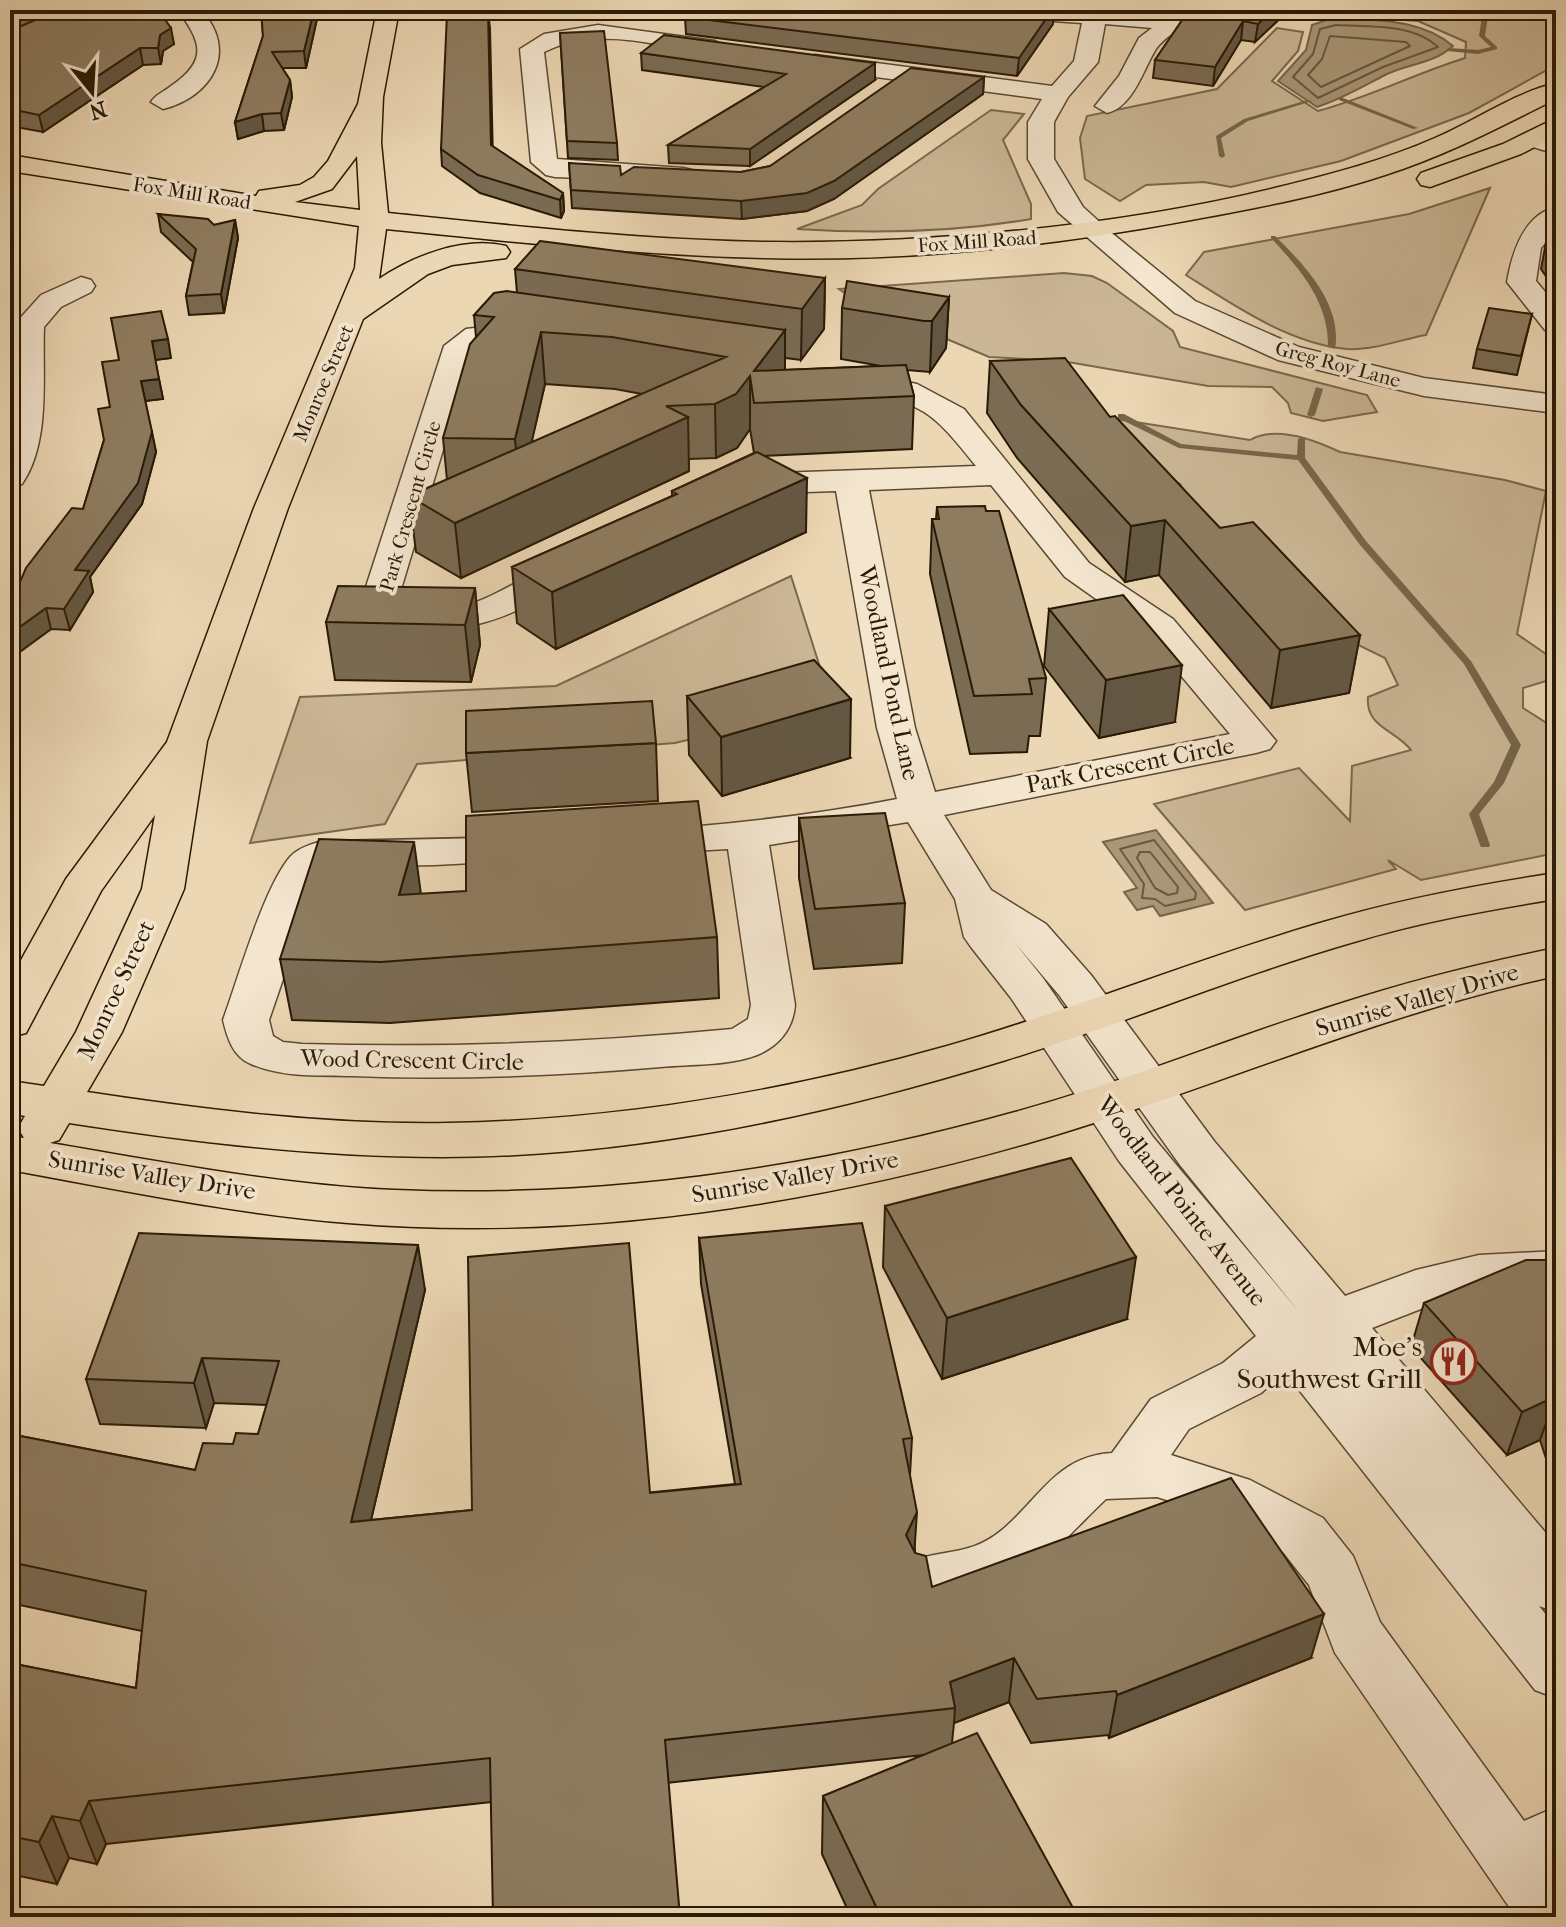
<svg xmlns="http://www.w3.org/2000/svg" width="1566" height="1927" font-family="'IM FELL French Canon',serif">
  <rect width="100%" height="100%" fill="#ecd7b4"/>
  <filter id="stains"><feTurbulence type="fractalNoise" baseFrequency=".0025" numOctaves="4"/><feColorMatrix values="0 0 0 0 .2 0 0 0 0 .09 0 0 0 0 .02 0 0 0 .5 -.17"/></filter>
  <radialGradient id="worn" r=".72"><stop offset=".6" stop-color="#630" stop-opacity="0"/><stop offset="1" stop-color="#630" stop-opacity=".3"/></radialGradient>
  <!-- green -->
  <path fill="#cbb796" stroke="#7a684e" stroke-width="2" d="M1327,10H1556V65L1469,113L1341,161L1231,187L1204,182L1146,185L1120,201L1085,179L1080,138L1087,116L1217,89L1277,28L1303,32L1298,51L1272,81L1318,111C1370,97 1414,74 1465,58L1466,42L1418,21L1316,14Z
    M991,110L1024,114L1003,140L1031,204V219C955,232 874,234 797,229L862,205L878,189Z
    M1490,188L1426,335C1403,339 1371,351 1347,349C1290,344 1233,305 1186,275L1204,252L1409,214Z
    M1064,273L1092,276L1107,283L1173,331L1180,347L1367,395L1377,412L1323,421L1291,413L1288,403L1272,387L1208,386L1062,361L989,357L855,300L839,289Z
    M1116,419L1250,440C1276,425 1315,440 1340,452L1505,480L1546,491L1517,634L1556,661V678L1523,688V708L1556,729V853L1421,880L1388,860L1396,869L1245,910L1154,804L1299,768L1350,821L1352,766L1411,750C1396,730 1365,727 1368,697L1398,685L1385,658L1354,643L1236,548L1196,509L1180,484L1142,460Z
    M791,576L832,705L675,743L417,764L385,824L250,843L300,697L556,686Z"/>
  <!-- water -->
  <path fill="#aa9778" stroke="#76654a" stroke-width="2" d="M1335,17C1375,21 1421,18 1453,46C1432,65 1408,63 1385,75C1362,87 1342,99 1317,107L1278,81L1306,50L1312,25Z
    M1156,830L1213,903L1160,916L1153,906L1137,910L1124,892L1137,888L1103,842Z"/>
  <g fill="none" stroke-linecap="round" stroke-linejoin="round">
    <!-- shore -->
    <path stroke="#6a583e" stroke-width="2" d="M1336,25C1369,27 1413,23 1438,47L1383,67L1318,98L1293,77L1313,54L1320,29Z
      M1330,36L1406,42L1410,46L1321,87L1308,75L1322,59Z
      M1154,840L1196,893L1195,899L1165,906L1155,899L1142,898L1144,884L1120,849Z
      M1140,852H1150L1178,887L1177,893L1168,895L1155,888L1137,858Z"/>
    <!-- stream -->
    <path fill="#76654a" fill-rule="evenodd" d="M1483,10H1489L1485,36L1497,47V49L1478,54L1447,51V49L1449,48L1478,50L1491,47L1479,36Z
      M1339,98H1343L1418,128L1413,129L1339,100Z
      M1307,100L1312,101L1248,121L1221,138L1225,156L1222,158L1219,156L1216,136L1244,119Z
      M1271,236H1275C1304,264 1343,305 1335,349L1328,347C1329,302 1300,269 1271,238Z
      M1316,387L1323,389L1315,415L1311,417L1307,415Z
      M1118,414H1124L1181,444L1297,455L1298,439L1302,437H1305V458L1366,541L1471,661L1521,745L1504,783L1479,814L1490,845L1489,847H1481L1480,845L1469,814L1494,782L1511,745L1464,664L1360,545L1298,460L1179,448L1118,418Z"/>
    <defs>
      <path id="minor" d="M178,10H201C239,51 212,97 163,109L151,102C156,94 164,92 171,86C209,60 201,42 178,10Z
        M985,10H1100L1167,15L1173,10H1197C1190,26 1166,34 1156,49C1143,70 1133,107 1107,113L1095,106L1119,76L1139,38L1152,28L1105,24L1098,62L1068,97L1054,122V159L1083,207L1113,234L1195,301L1299,347L1424,378L1556,395V413L1424,396L1278,360L1175,313L1058,212L1028,159V122L1042,99L815,69L803,62L815,55L1052,86L1074,61L1082,23L996,17Z
        M598,25L715,41L727,48L715,55C660,46 597,25 544,52L557,159L683,168L692,170L696,176L692,182L555,177L546,175L531,162L520,49L544,34Z
        M1532,131L1556,138V154L1523,144L1519,139Z
        M1556,207V231L1541,248L1536,281L1556,305V333L1545,330L1507,282C1512,253 1523,215 1556,207Z
        M81,277L91,280L95,286L91,292L61,307L44,327C42,375 51,442 22,484L10,487L14,325L41,295Z
        M516,323L547,328L551,334L547,340C521,347 497,333 473,350L399,596L401,601C482,634 529,552 580,565L586,572L580,579C508,617 453,648 372,615L363,596L444,346L466,329Z
        M853,371L917,384L964,409L1089,563L1173,619L1276,741L1270,749L1256,753L944,815L991,890L1046,924L1091,975L1214,1141L1345,1296L1416,1270L1479,1255L1556,1251V1289L1479,1293L1426,1307L1372,1328L1556,1545V1612L1539,1606L1556,1627V1698L1535,1690L1285,1372L1261,1393L1189,1429L1171,1455L1250,1480L1323,1518L1353,1556L1380,1622L1524,1821L1556,1807V1917H1516L1335,1653L1309,1585L1283,1552L1215,1515L1157,1497L1106,1499C1053,1549 996,1625 915,1596L906,1578L915,1560C948,1549 972,1555 1002,1530C1040,1498 1057,1456 1112,1453L1151,1399L1223,1363L1256,1336L1119,1161L1011,998L971,947L964,937L955,899L908,822L769,845L795,1005C793,1029 779,1046 757,1055C728,1066 692,1064 661,1067C558,1076 456,1080 353,1076C318,1075 284,1078 251,1064C233,1057 227,1037 223,1020C238,979 264,887 290,857C298,848 311,844 323,841C510,838 714,835 897,799L877,728L836,491L748,494L736,491L731,484L736,477L748,474L976,466C924,400 920,406 842,387L837,380L842,373ZM991,485L1065,577L1147,635L1230,734L935,792L915,728L869,490ZM728,849L751,1005L748,1019L732,1029C588,1043 446,1048 302,1044L283,1042L273,1036L269,1020L316,883L322,872L332,867L435,865ZM1015,943L1059,995L1180,1165L1300,1313L1153,1137L1043,978Z"/>
      <path id="major" d="M377,10H399L383,97L381,143L388,213C514,226 641,240 768,242C930,244 1121,226 1279,187C1332,174 1385,160 1435,138C1475,121 1514,93 1556,83V99C1500,127 1445,156 1385,175C1322,196 1256,208 1191,220C1052,246 907,262 765,258C638,255 512,242 386,229L379,279C413,256 464,236 506,246L510,252L506,258L452,265L428,274L363,319L288,508L207,741L184,889L122,1032L87,1092C206,1110 327,1125 448,1123C616,1120 784,1092 947,1046C1073,1010 1194,960 1320,923C1397,900 1476,885 1556,873V899C1488,910 1420,922 1354,942C1236,976 1123,1024 1006,1060C824,1116 633,1157 442,1157C316,1157 193,1142 69,1123L59,1140L50,1143C164,1162 279,1185 395,1190C604,1199 814,1168 1015,1112C1125,1082 1230,1038 1339,1004C1410,981 1482,963 1556,948V976C1373,1015 1204,1093 1025,1144C806,1206 576,1242 348,1223C234,1214 122,1190 10,1170V1136L24,1138L18,1128L25,1116L10,1113V1081L44,1086L76,1032L142,889L155,815L101,891L26,1033L10,1037V980L66,879L167,742L254,508L355,268L359,226L10,171V155L256,196L259,191L300,185L314,177L328,161L358,104ZM357,156L360,210L295,202L332,189Z
        M1556,118V136L1521,154L1430,187L1421,185L1417,179L1421,173L1503,144Z"/>
    </defs>
    <!-- minor casing -->
    <use href="#minor" stroke="#5a4931" stroke-width="3"/>
    <!-- major casing -->
    <use href="#major" stroke="#291a05" stroke-width="3"/>
    <!-- minor -->
    <use href="#minor" fill="#f3e5ce" fill-rule="evenodd"/>
    <!-- major -->
    <use href="#major" fill="#ecd7b4" fill-rule="evenodd"/>
  </g>
  <!-- wall -->
  <path fill="#7a6b53" stroke="#291a05" stroke-width="2" fill-rule="evenodd" d="M10,10H158L174,44L163,51L161,64L143,65L43,132L10,126Z
    M261,10H319L306,68H282L290,80L292,97L284,130L264,131L238,139L235,122L263,36Z
    M694,10H1054L1053,24L1017,76L686,34L685,17Z
    M1189,10H1289L1255,42L1241,40L1213,86L1153,78L1155,60Z
    M488,12L492,146L563,193L564,211L561,218L480,193L442,166L441,149Z
    M560,33L617,143L618,160L568,158Z
    M641,53L875,80L750,166L669,163L668,145L764,87L642,70Z
    M984,77L983,94L834,199L807,211L742,219L572,208L569,163L621,175L741,172L770,166Z
    M158,214L214,225L235,220L238,238L224,313L189,315L186,296L193,262L161,232Z
    M1556,226V291L1541,269L1548,231Z
    M515,269L825,278L824,329L801,360L785,358V370L881,366L841,359L842,308L949,297L946,348L930,372L907,370L914,396L912,449L763,456L806,532L556,649L517,623L512,567L672,496V491L754,453L750,429L737,448L716,458L689,459V471L461,578L416,552L409,496L447,480L443,438L476,337L474,315L517,293ZM545,384L615,389L642,394L531,443Z
    M1532,314L1517,375L1473,368L1477,349Z
    M171,358L155,360L163,399L145,401L156,452L142,504L90,577L93,592L70,630L51,629L10,659V634L83,509L104,440L119,360Z
    M990,361L1110,417L1220,528L1360,635L1349,693L1271,708L1159,575L1125,582L1017,458L987,413Z
    M937,507L986,511L1046,678L1040,736H1029L1027,752L970,754L930,574L932,519H936Z
    M475,588L480,645L471,682L335,680L326,622Z
    M1049,609L1175,722L1099,738L1044,666Z
    M687,696L850,758L722,796L689,755Z
    M656,743L658,801L472,812L466,753Z
    M799,818L905,903L902,963L814,969L799,878Z
    M421,894L717,937L719,998L390,1023L292,1020L280,959Z
    M885,1206L1127,1319L942,1379L883,1267Z
    M699,1238L912,1438L910,1475L915,1552L932,1587L1311,1658L1109,1738L1108,1735L1031,1743L1009,1702L954,1723L952,1743L1078,1917H851L822,1854L823,1796L923,1755L106,1844L97,1864L69,1858L57,1884L10,1874V1663L136,1688L142,1631L10,1603V1434L195,1470L233,1444L258,1434L267,1405L214,1403L206,1428L100,1424L86,1379L425,1290L371,1520L735,1484L701,1284Z
    M1556,1260V1477H1552L1540,1440L1507,1455L1411,1347L1424,1303Z"/>
  <!-- shaded-wall -->
  <path fill="#635743" stroke="#291a05" stroke-width="2" d="M314,10H319L306,68L304,51Z
    M1052,10H1054L1053,24L1017,76L1019,58Z
    M1273,10H1289L1255,42L1258,24Z
    M488,12L490,28L493,162L491,145Z
    M1243,21L1241,40L1213,86L1215,67Z
    M171,28L174,44L163,51L161,64L158,48L160,35Z
    M140,48L143,65L43,132L39,115Z
    M875,63V80L750,166V149Z
    M984,77L983,94L834,199L807,211L742,219L741,201Z
    M290,80L292,97L284,130L281,113Z
    M262,114L264,131L238,139L235,122Z
    M563,193L564,211L561,218L560,200Z
    M235,220L238,238L224,313L221,294Z
    M825,278L824,329L801,360L802,309Z
    M949,297L946,348L930,372L932,321Z
    M785,330V382L754,371Z
    M541,332L545,384L520,493L515,439Z
    M168,339L171,358L155,360L152,341Z
    M750,376V429L737,448L716,458L715,404Z
    M159,379L163,399L145,401L141,381Z
    M688,417L689,471L461,578L455,523Z
    M152,432L156,452L142,504L90,577L93,592L70,630L64,609L75,570Z
    M807,478L806,532L556,649L552,592Z
    M1165,520L1159,575L1125,582L1131,526Z
    M475,588L480,645L471,682L465,625Z
    M46,608L51,629L10,659V634Z
    M1360,635L1349,693L1271,708L1280,650Z
    M1182,665L1175,722L1099,738L1106,680Z
    M851,699L850,758L722,796L721,737Z
    M414,842L422,902L399,895Z
    M418,1245L425,1290L360,1567L351,1522Z
    M1136,1257L1127,1319L942,1379L947,1318Z
    M202,1358L214,1403L206,1428L194,1383Z
    M1556,1396L1540,1440L1507,1455L1522,1412Z
    M917,1512L914,1557L906,1535Z
    M1324,1614L1311,1658L1109,1738L1117,1695Z
    M1014,1658L1009,1702L954,1723L955,1708L950,1682Z
    M89,1801L106,1844L97,1864L80,1821Z
    M52,1816L69,1858L57,1884L39,1842Z"/>
  <!-- building -->
  <path fill="#8e7c60" stroke="#291a05" stroke-width="2" d="M10,10H158L171,28L160,35L158,48H140L39,115L10,109V31L51,13L10,15Z
    M261,10H314L304,51L272,52L290,80L281,113L262,114L235,122L263,36Z
    M694,10H1052L1019,58L685,17Z
    M1189,10H1273L1258,24L1243,21L1215,67L1155,60Z
    M488,12L491,145L563,193L560,200L478,175L441,149L447,14Z
    M604,31L617,143L567,141L560,33Z
    M664,35L875,63L750,149L668,145L786,74L641,53Z
    M911,68L984,77L834,181L807,193L741,201L571,190L569,163L620,166L621,175L634,167L741,172L770,166Z
    M158,214L208,219L214,225L235,220L221,294L186,296L196,249Z
    M1556,226V266L1545,251L1548,231Z
    M540,241L825,278L802,309L515,269Z
    M847,281L949,297L932,321H924L842,308Z
    M507,291L785,330L754,371L906,365L914,396L754,403L750,376L736,394L715,404L666,406L688,417L455,523L409,496L726,357L612,337L541,332L515,439L443,438L470,344L494,317L474,315L494,293Z
    M1489,308L1532,314L1521,356L1477,349Z
    M161,311L168,339L152,341L159,379L141,381L152,432L138,483L75,570L89,571L64,609L46,608L10,634V605L26,568L72,508L83,509L104,440L98,409L110,407L102,362L119,360L111,318Z
    M1065,358L1110,417L1115,416L1220,528L1253,522L1360,635L1280,650L1165,520L1131,526L1021,405L990,361Z
    M757,452L807,478L552,592L512,567L677,494L672,491Z
    M985,506L986,511H999L1046,678L1029,679L1032,694L974,696L932,519H939L937,507Z
    M338,586L475,588L465,625L326,622Z
    M1123,595L1182,665L1106,680L1049,609Z
    M814,660L851,699L721,737L687,696Z
    M652,701L656,743L466,753V711Z
    M698,801L717,937L381,962L280,959L319,839L414,842L399,895L466,891V816Z
    M885,813L905,903L815,909L799,818Z
    M1071,1158L1136,1257L947,1318L885,1206Z
    M862,1223L912,1438L903,1439L917,1512L906,1535L915,1553L926,1556L932,1587L1231,1478L1324,1614L1117,1695L1116,1691L1037,1699L1014,1658L950,1682L955,1708L665,1740L680,1917H493L490,1758L89,1801L80,1821L52,1816L39,1842L10,1836V1663L136,1688L146,1591L10,1562V1434L195,1470L203,1443L233,1444L236,1433L258,1434L279,1361L202,1358L194,1383L86,1379L139,1233L418,1245L351,1522L472,1510L468,1257L629,1243L650,1493L741,1484L699,1238Z
    M1526,1260H1556V1398V1396L1522,1412L1424,1303Z
    M977,1733L1078,1917H881L823,1796Z"/>
  <!-- icons -->
  <defs>
    <symbol id="restaurant-ring" viewBox="-11 -11 22 22"><circle r="9.5" fill="#f3e5ce" stroke="#8f2418" stroke-width="1.5"/><path d="M-5-6h1v4h1v-4h1v4h1v-4h1v5L-1.5 .5V6h-2V.5L-5-1ZM5-6V6H3V1.5H1.5Q1.5-4 5-6Z" fill="#8f2418"/></symbol>
  </defs>
  <g fill-rule="evenodd">
    <use href="#restaurant-ring" x="1428" y="1336" width="51" height="51"/>
  </g>
  <g text-anchor="middle" stroke-width="7" stroke-linejoin="round" paint-order="stroke">
    <!-- far-street labels -->
    <g font-size="20" fill="#291a05" stroke="#f3e5ce">
      <text transform="translate(192 193) rotate(9)" y="7">Fox Mill Road</text>
      <text transform="translate(977 241) rotate(-4)" y="7">Fox Mill Road</text>
      <text transform="translate(1338 364) rotate(15)" y="7">Greg Roy Lane</text>
      <text transform="translate(323 383) rotate(-67)" y="7">Monroe Street</text>
      <text transform="translate(410 506) rotate(-74)" y="7">Park Crescent Circle</text>
    </g>
    <!-- street labels -->
    <g font-size="24" fill="#291a05" stroke="#f3e5ce">
      <text transform="translate(889 673) rotate(78)" y="8">Woodland Pond Lane</text>
      <text transform="translate(1130 765) rotate(-11)" y="8">Park Crescent Circle</text>
      <text transform="translate(116 990) rotate(-65)" y="8">Monroe Street</text>
      <text transform="translate(1417 1000) rotate(-16)" y="8">Sunrise Valley Drive</text>
      <text transform="translate(412 1060) rotate(1)" y="8">Wood Crescent Circle</text>
      <text transform="translate(152 1175) rotate(9)" y="8">Sunrise Valley Drive</text>
      <text transform="translate(795 1177) rotate(-10)" y="8">Sunrise Valley Drive</text>
      <text transform="translate(1182 1201) rotate(52)" y="8">Woodland Pointe Avenue</text>
    </g>
    <!-- near-poi labels -->
    <g font-size="28" fill="#291a05" stroke="#f3e5ce" text-anchor="end">
      <text x="1422" y="1356">Moe's<tspan x="1422" dy="32">Southwest Grill</tspan></text>
    </g>
  </g>
  <!-- margin -->
  <rect width="1566" height="1927" fill="none" stroke="#ecd7b4" stroke-width="40"/>
  <rect x="12" y="12" width="1542" height="1903" fill="none" stroke="#291a05" stroke-width="4"/>
  <rect x="20" y="20" width="1526" height="1887" fill="none" stroke="#291a05" stroke-width="2"/>
  <!-- north arrow -->
  <g transform="translate(92 92) rotate(162)" stroke="#f3e5ce" stroke-width="6" paint-order="stroke">
  <path d="M0-6L14 30L0 20L-14 30Z" fill="#291a05"/>
  <text y="-12" font-size="22" font-weight="bold" text-anchor="middle" fill="#291a05">N</text>
  </g>
  <rect width="100%" height="100%" filter="url(#stains)"/>
  <rect width="100%" height="100%" fill="url(#worn)"/>
</svg>
